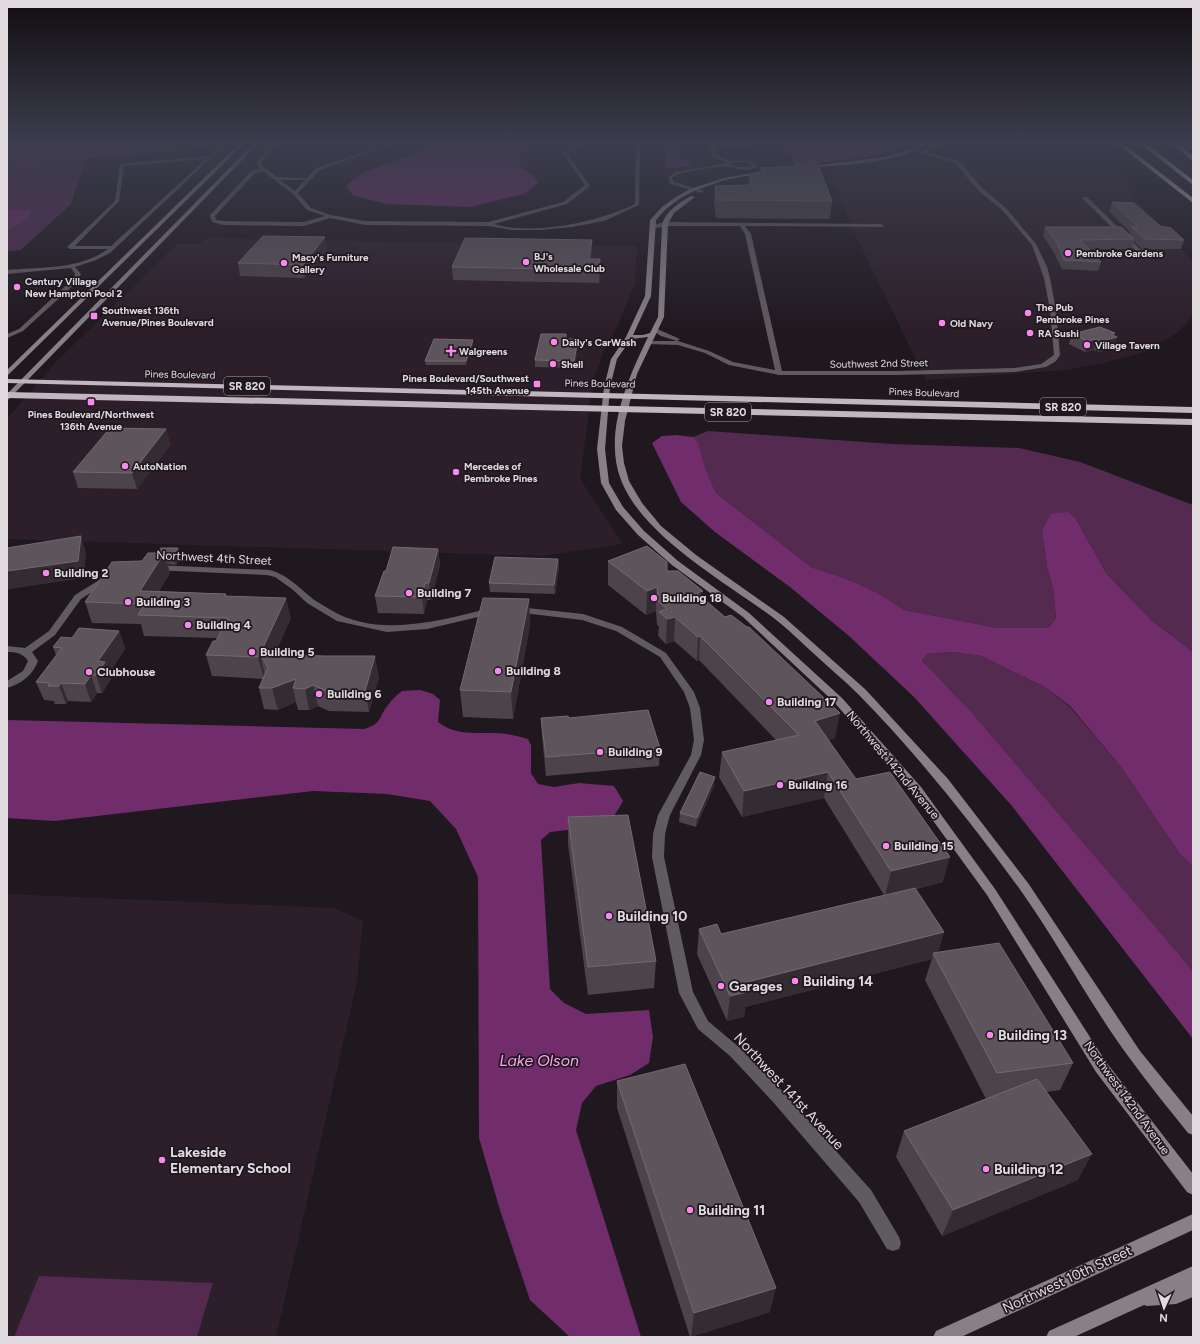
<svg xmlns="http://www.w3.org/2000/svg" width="1200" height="1344" font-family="Figtree,sans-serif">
  <rect width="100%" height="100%" fill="#20181f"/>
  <!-- built -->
  <path fill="#2c1f2a" d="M953,157L968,167L1101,169L1112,171L1187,255L1193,264V316L1177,333L1145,352L1104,363L1065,370L926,380L852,228L831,173Z
    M205,238L637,246L635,283L616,330L607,342L593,381L580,479L623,544L541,556L7,539V419L54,364L177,244H200Z
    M7,894L334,908L363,921L357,982L276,1337H7Z"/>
  <!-- green -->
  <path fill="#542a50" d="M7,142H221L215,147L85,159L71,204L21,250L7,251Z
    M708,431L892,444L1019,448L1080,462L1193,505V652L1151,620L1106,573L1076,519L1042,531L1047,567L1053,588L1056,618L1048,628H998L905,610L876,592L847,579L811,567L716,493L706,470L698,442L693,437Z
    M953,652L981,656L1045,687L1070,707L1121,767L1180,854L1193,866V971L922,661L927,654Z
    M39,1276L213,1283L197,1337H14Z"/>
  <!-- water -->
  <path fill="#712c6c" d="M50,142H93L70,145L50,153L32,164L22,165L12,161L21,152Z
    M446,142H535C521,149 518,153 521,168L534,176L538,183L524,194L470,207L387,204L354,196L346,186L360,174Z
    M665,142H678L679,156L692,166L668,168L666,167Z
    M785,142H915C897,154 813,167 793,161Z
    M7,210H30L32,211L28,219L7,230Z
    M676,435L693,437L698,442L706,470L716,493L811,567L847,579L876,592L905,610L998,628H1048L1056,618L1053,588L1047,567L1042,531L1051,514L1068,512L1076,519L1106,573L1151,620L1193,652V866L1180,854L1121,767L1070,706L1045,687L981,656L953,652L927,654L922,661L970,711L1193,971V1039L1012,806L914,697L849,636L790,587L715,532L681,502L652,443L662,436Z
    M420,690L433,694L440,700L438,722C458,738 483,731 507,734C514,735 521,737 528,739L531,745V773L538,784L554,787L579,783L614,786L623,801L616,813L608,821L593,827L550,832L541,840L550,989L564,1003L586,1014L649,1010L653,1037L649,1063L630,1075L596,1086L582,1103L576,1130L641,1337H570L530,1300L500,1210L479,1138L478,877L456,829L430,801L387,794L313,791L54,821L7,818V720L364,729C383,723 377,719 388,705C392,699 397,695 402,691Z"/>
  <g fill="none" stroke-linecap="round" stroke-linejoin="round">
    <!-- street -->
    <path fill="#605b5f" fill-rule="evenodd" d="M223,142H228L110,253L96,260L75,267L81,274L78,281L23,331L7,338V334L19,329L73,279L75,274L71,268L7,274V270C39,267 80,270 108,249H70L67,247L115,201L120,164L209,156ZM206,159L111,246H75L119,201L124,166Z
      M274,142H279L262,161L261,165L277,177L307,178L316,168L392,142H399L320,170L298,193L311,208L331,215L365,221L488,222L563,202L585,185L562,153L584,142H591L567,153L590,186L567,204L494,224C534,236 598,222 635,204L636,142H640L639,205L604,221L572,227L541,230H511L488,226L365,225L330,218L304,226L223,225L212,222L210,215L251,171L261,169L257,165L258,161ZM263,171L293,194L307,210L325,216L304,222L223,221L216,220L215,216L255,173ZM280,180H305L295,191Z
      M708,142H712L713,145H755L754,147H714L716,155L731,161L748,160L757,165C750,174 738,168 728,167C719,165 689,172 678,174L672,178L674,182L704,191L702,193L670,184L668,178L675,172L728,163L712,157ZM734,162H747L752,165L751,167H737L731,165Z
      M915,149L959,161L982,188L1006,208L1036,244L1047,267L1050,278L1056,310L1060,355L1056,361L1046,367L1015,372L896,375H779L729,365L705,353L678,345L646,344V342L648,341H678L709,351L733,362L775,370L745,234L740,226H665L652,229L650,226L665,222L882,224L884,227L745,226L751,234L782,371H896L1015,368L1041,364L1054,355L1050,310L1044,278L1032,245L1002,210L978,190L955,163L913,151Z
      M1083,197H1087L1143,252V254H1139L1083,199Z
      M655,328L680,339L677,341L661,336L653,331V329Z
      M155,565L270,570C288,575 298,587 313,599C318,603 325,606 331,610C380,639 440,620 492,608L497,611L495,613L427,629L387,632L337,621L307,603L292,589L275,577L267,575L152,570L151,568Z
      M109,574L112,575L113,577L112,579L81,599L55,635L32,652L38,661C33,675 21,684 7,688V681L23,671L28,661C23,653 16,652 7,652V646L25,648L49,631L75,595Z
      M518,607L583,614L622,627L666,653L694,692L700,708L704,740L701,755L670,815L665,834L664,857L693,992L708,1021L740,1048L783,1092L871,1190L899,1237L901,1243L899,1249L893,1251L887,1249L859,1202L773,1102L730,1056L698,1029L679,993L652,857L653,834L658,815L691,755L694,740L690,708L684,692L660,657L616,631L582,620L515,612L513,610L515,608Z"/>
    <!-- secondary -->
    <path fill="#878086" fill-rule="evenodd" d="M241,142H246L7,376V370Z
      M255,142H260L9,399L7,400V394Z
      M925,142H931C895,165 847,164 806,168L804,167L886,157L915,148Z
      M937,142H943L925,153L921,152Z
      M776,169L774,171L725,180L694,191L679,199L666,209L656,220L651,296L633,335H643L650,333L658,317L662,224C667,210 679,203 691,196L695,197L674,213L668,224L664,317L637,374L625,421L622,446L624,463L629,481L642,503L661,526L696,555L784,617L866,690L948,779L1028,883L1140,1051L1193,1116V1135L1188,1133C1169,1109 1149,1085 1131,1060C1090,1005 1059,944 1019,888C970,821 917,754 859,695C844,680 828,667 813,653C801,642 788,629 775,619C727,583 643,537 621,480C603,433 628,379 648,337L631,339L617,359L610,387L605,449L609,483L623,507L644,531L678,561L749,613L842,698L921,787L995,889L1106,1062L1193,1174V1195L1187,1192L1096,1072L987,895L913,793L834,702L743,617L672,565L638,535L616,510L601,483L597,449L604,387L611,359L626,337L645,296L650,220L662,207L676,197L690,189L724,178Z
      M1193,1214V1230L961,1337H933L936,1331Z
      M1193,1266V1297L1176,1304L1147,1306L1144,1305L1074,1337H1046L1049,1331Z"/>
    <!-- highway -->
    <path fill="#c2b7c0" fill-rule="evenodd" d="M1115,142H1121L1193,198V203Z
      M1138,142H1144L1193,180V185Z
      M1169,142H1175L1193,156V161Z
      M7,379L1193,407V413L7,383Z
      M7,392L1193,419V425L7,398Z"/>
  </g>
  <!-- wall -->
  <path fill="#4d444b" d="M795,163L832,201L830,219L716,218L714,203L715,186L748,185L749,174H761V168L795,166Z
    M1112,202L1160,226L1184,240L1181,249H1142L1134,241L1131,249H1089L1101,262L1098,271L1062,269L1053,251L1043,236L1045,227L1129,235L1130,232L1109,211Z
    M592,240V253L591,259L600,272L599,283L453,280L452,267Z
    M327,249L305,278L240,276L238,263Z
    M1115,333L1114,336V348L1099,352L1094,350L1085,352L1069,344L1072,334Z
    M566,339H578V346L574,368L535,367V360Z
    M473,344L466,365H426L425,361Z
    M166,429L170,445L137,489L78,488L73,472Z
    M178,548L181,557L176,565L167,564L170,573L159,591L226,594V596L291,618L275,653L297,655L379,677L369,712L329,711L318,706L309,710H298L296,702L278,710L264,709L259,688L263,679L212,676L206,655L217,638L144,636L141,624L92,623L85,602L142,561L158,553Z
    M438,549L440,565L431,600H427L424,614L378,613L375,596L386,571Z
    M558,559L559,568L555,594L490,592L489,583Z
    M608,561L667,571L703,598L835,738L828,740L856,779L943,882L916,889L944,932L938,952L1073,1063L1060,1090L1046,1092L1078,1180L942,1236L896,1157L904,1131L986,1099L925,980L932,959L745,1007L744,1017L727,1021L697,954L699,929L721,934L884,895L824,798L742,817L719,777L722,752L776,740L699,660L697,661L674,641L666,644L658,636L659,626L657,625L656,611L646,615L608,585Z
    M529,599L530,625L513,719L463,717L460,690Z
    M119,631L125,649L109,673L111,679L102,693H97L91,702L68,701L66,704H55L54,701L44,700L36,682L56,655L53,647L72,638Z
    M541,718H569L660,748L659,766L546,776L542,736Z
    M714,786L696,827L679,822L680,813Z
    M568,817L656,961L654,988L588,995L568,844Z
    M617,1081L770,1312L690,1337L617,1108Z"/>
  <!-- shaded-wall -->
  <path fill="#342c33" d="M325,237L327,249L305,278L303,265Z
    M592,240V253L589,272V259Z
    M600,259V272L599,283V270Z
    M1115,333L1113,338L1117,337L1114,348L1099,352L1102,341L1111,334Z
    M578,339V346L574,368V361Z
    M1097,339L1094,350L1085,352L1088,341Z
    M473,340V344L466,365V361Z
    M166,429L170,445L137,489L132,473Z
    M81,536L86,553L84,578L10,589L7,590V571Z
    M178,548L181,557L176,565L173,556Z
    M438,549L440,565L431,600L429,583Z
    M164,553L170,573L147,610L140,591Z
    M558,559L559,568L555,594L554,585Z
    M425,583L427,600L424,614L422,597Z
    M657,587L656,611L646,615L647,591Z
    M703,591L702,614L697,593Z
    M286,598L291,618L269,668L261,652Z
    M529,599L530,625L513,719L511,692Z
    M675,617L674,641L666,644L667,619Z
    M119,631L125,649L109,673L111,679L102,693L96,675L98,661Z
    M700,636L699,660L697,661L698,637Z
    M260,654L265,675L264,679L258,657Z
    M375,656L379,677L369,712L365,691Z
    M91,675L97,693L91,702L85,684Z
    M296,679L293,688L296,702L278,710L272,688Z
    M61,683L68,701L66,704L59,686Z
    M313,685L318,706L309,710L305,689Z
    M840,713L835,738L811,746L815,721Z
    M828,772L824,798L742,817L744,791Z
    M715,777L714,786L696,827L697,818Z
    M950,857L943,882L885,896L891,871Z
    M944,932L936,958L933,953L932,959L745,1007L744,1017L727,1021L730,996L743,983Z
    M1092,1154L1078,1180L942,1236L953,1210Z
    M776,1288L770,1312L691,1337L694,1313Z"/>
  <!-- building -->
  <path fill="#5d555b" stroke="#726a70" d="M817,162L832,201L717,200L715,186L752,185L749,174H763L761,168L797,166L795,163Z
    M1112,202L1134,203L1160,226L1171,228L1184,240L1145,239L1132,227H1138Z
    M1045,227H1121L1134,239L1080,240L1101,262L1064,260L1056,241Z
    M263,236L325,237L303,265L238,263Z
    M465,238L592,240L589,259H600L599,270L452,267Z
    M1100,327L1115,333L1111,334L1117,337L1102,341L1097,339L1088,341L1072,334Z
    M541,334H566V339H578L574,361L535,360Z
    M434,339L473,340L466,361H425Z
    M110,428L166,429L132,473L73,472Z
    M81,536L78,561L7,571V548Z
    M647,546L667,562V571H678L703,591L697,593L725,617L731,615L747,627H749L840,713L815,721L856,779L890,772L950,857L891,871L828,772L744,791L722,752L799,735L700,636L698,637L675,617L667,619L659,612L667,609L658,601L657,587L647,591L608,561Z
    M393,547L438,549L429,583H425L422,597L375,596L384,571H386Z
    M161,548H178L173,556H165L164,553H158Z
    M148,553H164L140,591L226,594L224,596L286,598L261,652L296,653V655L324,656H375L365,691L325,690L313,685L305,689L293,688L296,679L272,688H259L268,667L260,654L258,657L206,655L213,641H216L228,618L138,615L145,604L85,602L112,562L142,561Z
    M495,557L558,559L554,585L489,583Z
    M483,598L529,599L511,692L460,690Z
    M79,628L119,631L98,661L105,662L96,675H91L85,684L61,683L59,686H48L50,683L36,682L62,648L53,647L61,637L72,638Z
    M648,710L660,748L546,757L541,718L568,716L569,718Z
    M700,772L715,777L697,818L680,813Z
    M628,815L656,961L588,967L568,817Z
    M915,888L944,932L743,983L747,992L730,996L699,929L717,924L721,934Z
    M999,943L1073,1063L997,1073L933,953Z
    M685,1064L776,1288L694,1313L617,1081Z
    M1037,1079L1092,1154L953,1210L904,1131Z"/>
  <!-- sky -->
  <linearGradient id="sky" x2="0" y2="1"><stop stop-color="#120d11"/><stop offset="0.43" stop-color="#3c3d4d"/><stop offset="1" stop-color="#3c3d4d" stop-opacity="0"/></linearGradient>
  <rect width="1200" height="331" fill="url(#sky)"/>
  <!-- markers -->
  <g fill="#f788ec" stroke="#20181f" stroke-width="1.5">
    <circle cx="1068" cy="253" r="4"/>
    <circle cx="526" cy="262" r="4"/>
    <circle cx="284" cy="263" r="4"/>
    <circle cx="17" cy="287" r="4"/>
    <circle cx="1028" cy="313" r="4"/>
    <rect x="90" y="312" width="8" height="8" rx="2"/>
    <circle cx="942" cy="323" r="4"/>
    <circle cx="1030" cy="333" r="4"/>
    <circle cx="554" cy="342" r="4"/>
    <circle cx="1087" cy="345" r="4"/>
    <path d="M449 345h4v4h4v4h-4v4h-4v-4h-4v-4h4z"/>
    <circle cx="553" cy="364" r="4"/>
    <rect x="533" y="380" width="8" height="8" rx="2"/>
    <rect x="87" y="398" width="8" height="8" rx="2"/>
    <circle cx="125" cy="466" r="4"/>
    <circle cx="456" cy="472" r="4"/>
    <circle cx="46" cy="573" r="4"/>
    <circle cx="409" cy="593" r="4"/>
    <circle cx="654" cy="598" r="4"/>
    <circle cx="128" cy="602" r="4"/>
    <circle cx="188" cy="625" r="4"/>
    <circle cx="252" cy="652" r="4"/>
    <circle cx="498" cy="671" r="4"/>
    <circle cx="89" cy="672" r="4"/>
    <circle cx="319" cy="694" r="4"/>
    <circle cx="769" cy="702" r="4"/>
    <circle cx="600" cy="752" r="4"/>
    <circle cx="780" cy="785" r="4"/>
    <circle cx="886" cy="846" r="4"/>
    <circle cx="609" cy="916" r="4"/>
    <circle cx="795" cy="981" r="4"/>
    <circle cx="721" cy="986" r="4"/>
    <circle cx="990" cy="1035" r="4"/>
    <circle cx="162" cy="1160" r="4"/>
    <circle cx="986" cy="1169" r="4"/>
    <circle cx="690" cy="1210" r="4"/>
  </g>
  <g text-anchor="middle" stroke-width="3.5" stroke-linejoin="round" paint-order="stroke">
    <!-- far-poi labels -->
    <g font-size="10" font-weight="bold" fill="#e1dbe0" stroke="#20181f" text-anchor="start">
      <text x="1076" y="257">Pembroke Gardens</text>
      <text x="534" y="260">BJ's<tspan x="534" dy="12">Wholesale Club</tspan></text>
      <text x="292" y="261">Macy's Furniture<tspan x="292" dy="12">Gallery</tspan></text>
      <text x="25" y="285">Century Village<tspan x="25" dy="12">New Hampton Pool 2</tspan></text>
      <text x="1036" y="311">The Pub<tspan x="1036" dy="12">Pembroke Pines</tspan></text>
      <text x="102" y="314">Southwest 136th<tspan x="102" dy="12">Avenue/Pines Boulevard</tspan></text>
      <text x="950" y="327">Old Navy</text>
      <text x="1038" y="337">RA Sushi</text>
      <text x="562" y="346">Daily's CarWash</text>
      <text x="1095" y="349">Village Tavern</text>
      <text x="459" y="355">Walgreens</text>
      <text x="561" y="368">Shell</text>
      <text x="529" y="382" text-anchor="end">Pines Boulevard/Southwest<tspan x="529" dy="12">145th Avenue</tspan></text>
      <text x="91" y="418" text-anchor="middle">Pines Boulevard/Northwest<tspan x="91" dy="12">136th Avenue</tspan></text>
      <text x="133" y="470">AutoNation</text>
      <text x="464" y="470">Mercedes of<tspan x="464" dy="12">Pembroke Pines</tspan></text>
    </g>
    <!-- far-street labels -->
    <g font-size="10" fill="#e1dbe0" stroke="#20181f">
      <text transform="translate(879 363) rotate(-1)" y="4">Southwest 2nd Street</text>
      <text transform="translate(180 374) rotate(1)" y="4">Pines Boulevard</text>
      <text transform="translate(600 383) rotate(1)" y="4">Pines Boulevard</text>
      <text transform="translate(924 392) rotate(2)" y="4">Pines Boulevard</text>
    </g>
    <!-- shield labels -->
    <g fill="#20181f" stroke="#a7a0a6" stroke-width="1">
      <rect x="224" y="377" width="46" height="18" rx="3"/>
      <rect x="1040" y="398" width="46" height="18" rx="3"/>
      <rect x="705" y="403" width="46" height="18" rx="3"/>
    </g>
    <g font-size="11" font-weight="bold" fill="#e1dbe0">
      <text x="247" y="390">SR 820</text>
      <text x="1063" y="411">SR 820</text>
      <text x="728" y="416">SR 820</text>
    </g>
    <!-- street labels -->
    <g font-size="12" fill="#e1dbe0" stroke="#20181f">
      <text transform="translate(214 558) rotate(3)" y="4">Northwest 4th Street</text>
      <text transform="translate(893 765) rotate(50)" y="4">Northwest 142nd Avenue</text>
      <text transform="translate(1127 1098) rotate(54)" y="4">Northwest 142nd Avenue</text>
    </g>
    <!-- poi labels -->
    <g font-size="12" font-weight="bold" fill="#e1dbe0" stroke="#20181f" text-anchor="start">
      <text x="54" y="577">Building 2</text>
      <text x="417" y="597">Building 7</text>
      <text x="662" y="602">Building 18</text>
      <text x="136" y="606">Building 3</text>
      <text x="196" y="629">Building 4</text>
      <text x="260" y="656">Building 5</text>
      <text x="506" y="675">Building 8</text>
      <text x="97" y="676">Clubhouse</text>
      <text x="327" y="698">Building 6</text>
      <text x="777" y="706">Building 17</text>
      <text x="608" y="756">Building 9</text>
      <text x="788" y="789">Building 16</text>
      <text x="894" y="850">Building 15</text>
    </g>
    <!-- near-poi labels -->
    <g font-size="14" font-weight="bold" fill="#e1dbe0" stroke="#20181f" text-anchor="start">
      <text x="617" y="921">Building 10</text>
      <text x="803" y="986">Building 14</text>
      <text x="729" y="991">Garages</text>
      <text x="998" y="1040">Building 13</text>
      <text x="170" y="1157">Lakeside<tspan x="170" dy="16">Elementary School</tspan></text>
      <text x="994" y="1174">Building 12</text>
      <text x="698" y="1215">Building 11</text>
    </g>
    <!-- near-street labels -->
    <g font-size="14" fill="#e1dbe0" stroke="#20181f">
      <text transform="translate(789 1091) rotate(47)" y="5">Northwest 141st Avenue</text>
      <text transform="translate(1067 1279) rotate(-25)" y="5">Northwest 10th Street</text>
    </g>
    <!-- near-water labels -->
    <g font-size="16" font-style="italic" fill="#f7a9ee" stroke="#20181f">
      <text x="539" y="1066">Lake Olson</text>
    </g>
  </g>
  <!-- border -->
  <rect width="1200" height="1344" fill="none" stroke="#e1dbe0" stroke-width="16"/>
  <!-- north arrow -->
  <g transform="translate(1164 1308) rotate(183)" stroke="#20181f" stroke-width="3" paint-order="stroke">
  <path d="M0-3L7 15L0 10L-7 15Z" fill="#e1dbe0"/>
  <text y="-6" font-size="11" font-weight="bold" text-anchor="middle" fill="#e1dbe0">N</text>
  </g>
</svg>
